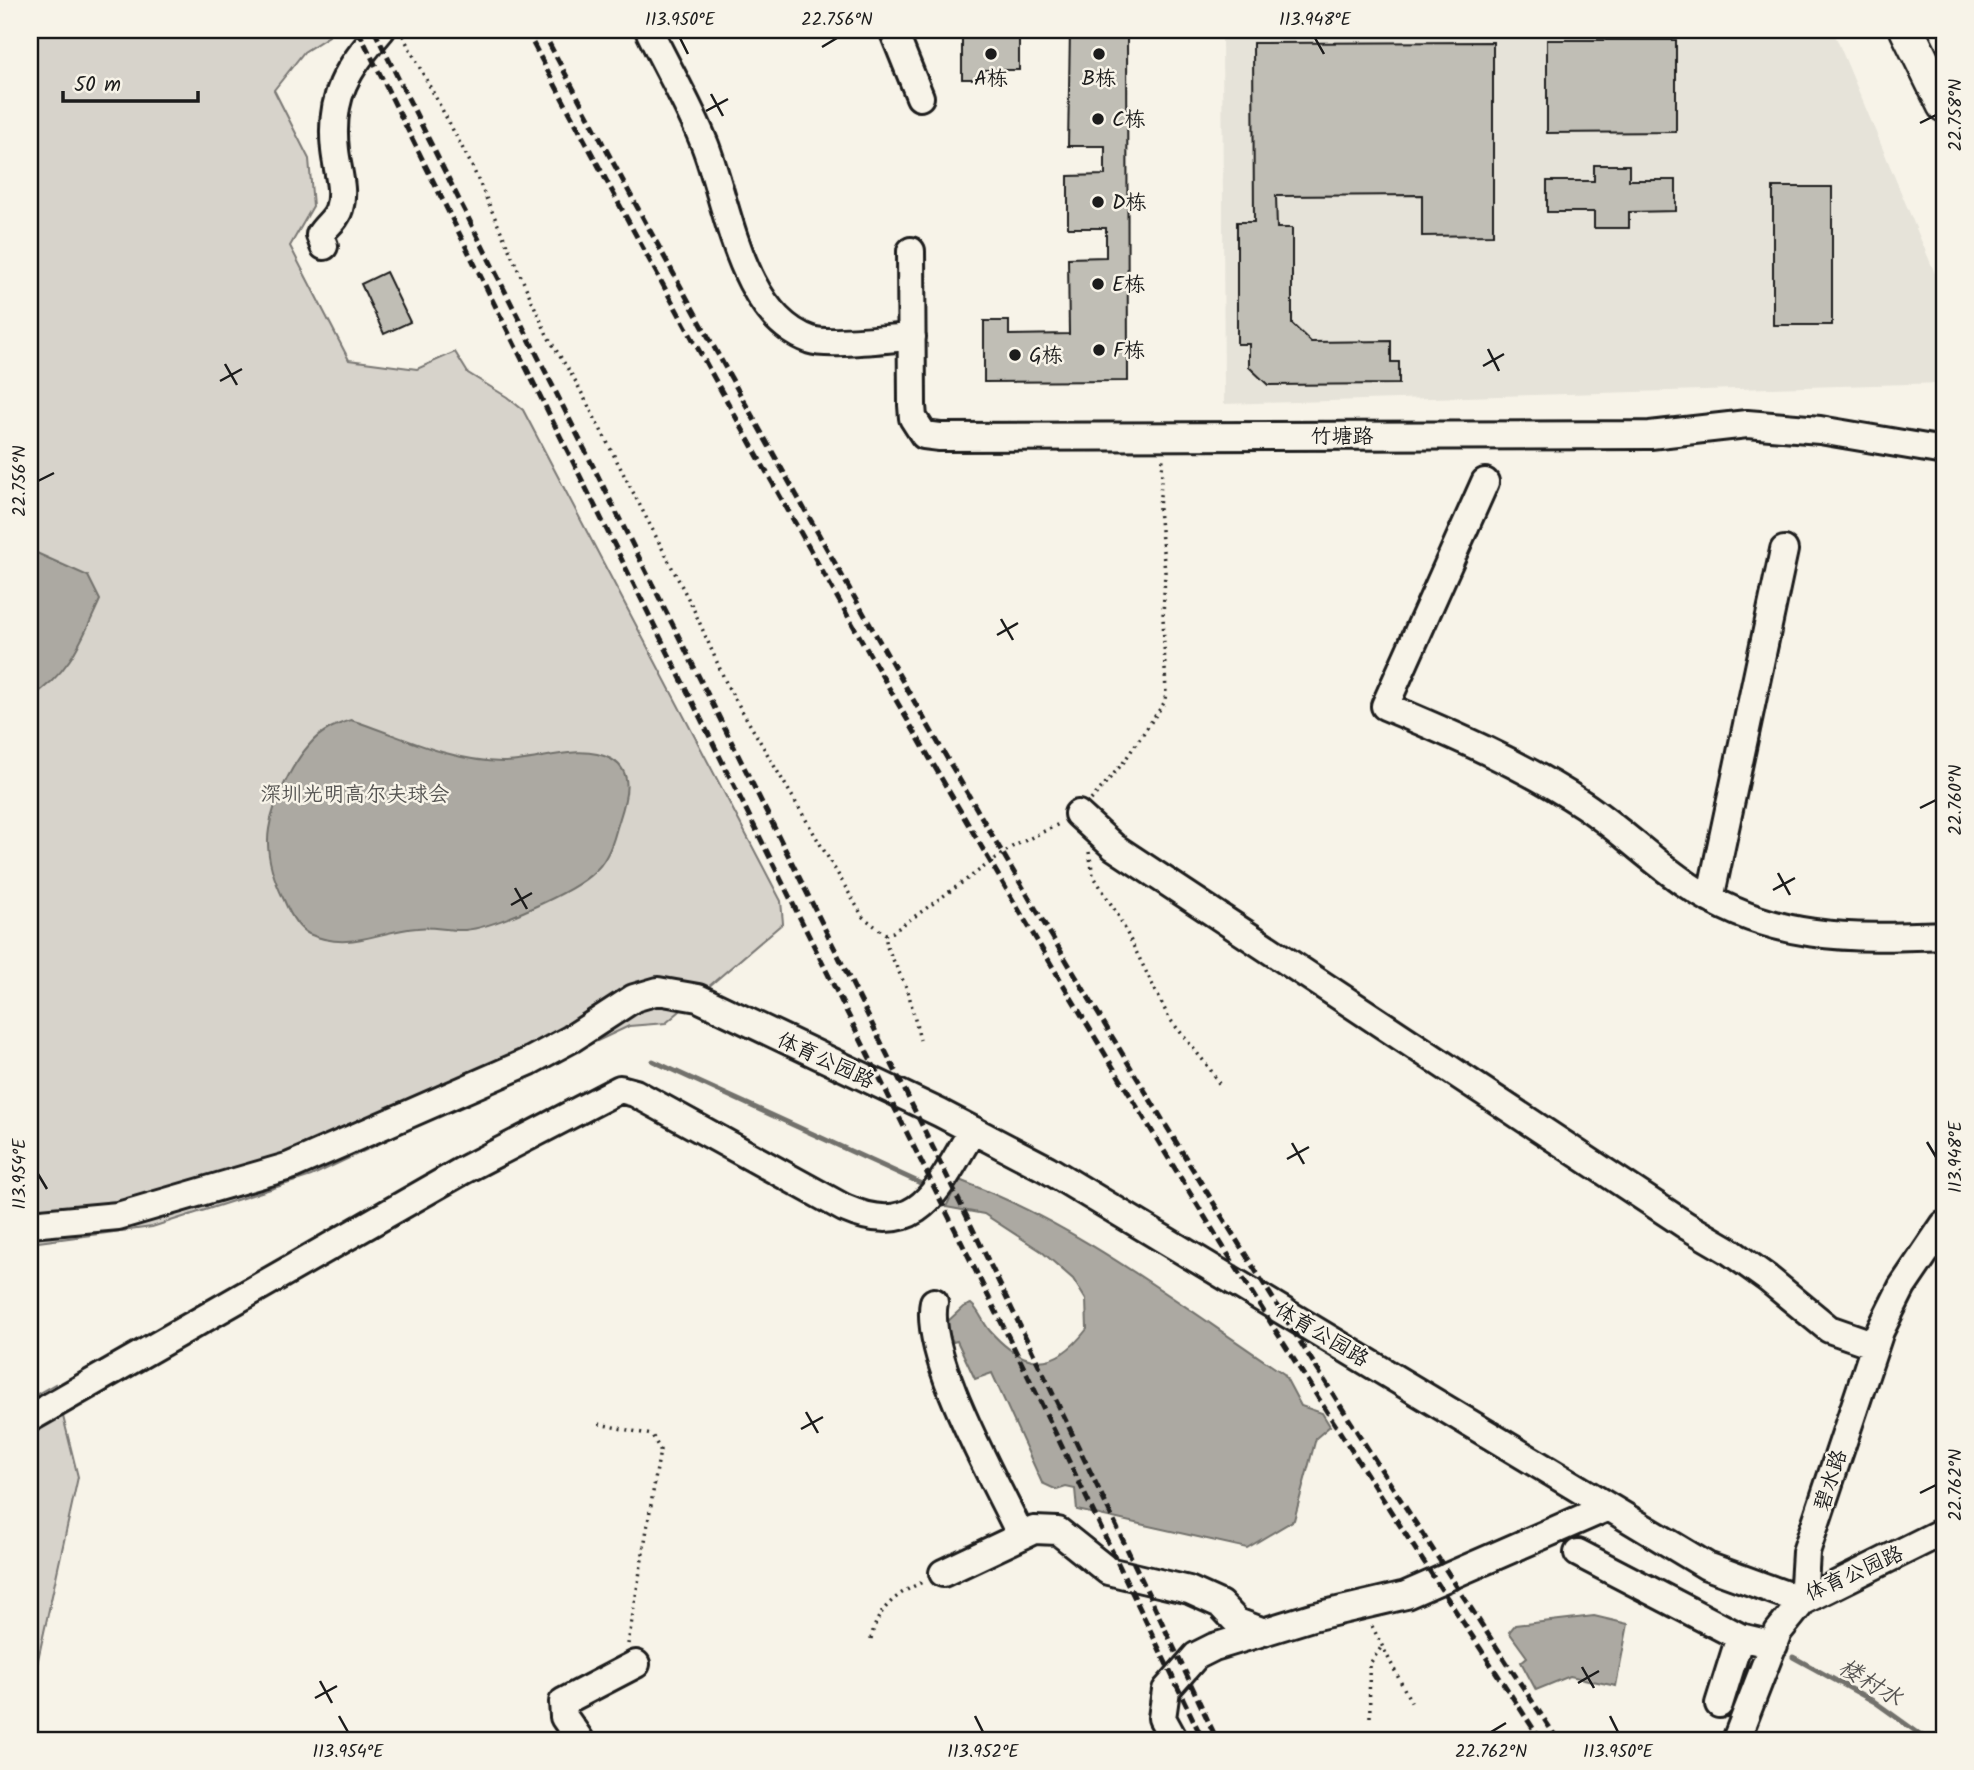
<svg xmlns="http://www.w3.org/2000/svg" width="1974" height="1770" font-family="Kalam,'LXGW WenKai TC',sans-serif">
  <rect width="100%" height="100%" fill="#f7f3e8"/>
  <filter id="ink" filterUnits="userSpaceOnUse"><feTurbulence type="fractalNoise" baseFrequency=".0143" numOctaves="2"/><feDisplacementMap in="SourceGraphic" scale="14" xChannelSelector="R" yChannelSelector="G"/><feConvolveMatrix kernelMatrix="1 2 1 2 8 2 1 2 1" color-interpolation-filters="sRGB"/></filter>
  <g filter="url(#ink)">
    <!-- built -->
    <path fill="#e6e3d9" d="M1222,30H1833L1944,295V383L1224,404Z"/>
    <!-- green -->
    <path fill="#d7d3cb" stroke="#7a7874" stroke-width="2" d="M30,30H327L329,36L304,52L274,90L309,159L313,206L290,246L349,360L417,369L455,352L468,373L507,397L523,410L781,901L783,923L666,1023L629,1026L311,1176L152,1227L30,1243Z
      M55,1384L78,1477L30,1696V1398Z"/>
    <!-- water -->
    <path fill="#aca9a2" stroke="#72716c" stroke-width="2" d="M30,550L88,576L100,600C81,641 70,673 30,698Z
      M351,720C401,736 448,761 502,762C537,762 580,742 611,759C639,774 622,809 616,831C612,846 606,862 594,872C574,892 493,928 465,930C449,931 433,926 417,928C377,931 350,952 309,934C297,928 289,912 284,900C274,880 265,853 269,829C273,802 292,764 310,744C321,731 335,725 351,720Z
      M959,1180C1078,1224 1179,1304 1284,1374L1301,1406L1322,1413L1330,1426L1316,1438L1294,1520L1247,1548L1077,1510L1075,1489L1066,1487L1057,1490L1042,1483L992,1373L975,1379L957,1341L953,1342L945,1324L963,1307L971,1304C980,1311 982,1322 990,1331C1025,1370 1054,1372 1087,1329L1086,1300L1073,1279L1041,1251L984,1214L946,1207Z
      M1594,1616L1628,1624L1616,1686L1570,1676L1536,1690L1521,1662L1527,1657L1509,1632L1515,1625Z"/>
    <g fill="none" stroke-linecap="round" stroke-linejoin="round">
      <!-- stream -->
      <path stroke="#72716c" stroke-width="5" d="M653,1061L927,1186
        M1793,1657L1875,1702L1928,1740"/>
    </g>
    <!-- building -->
    <path fill="#c0beb5" stroke="#1c1c1c" stroke-width="2" d="M962,30H1019V70H984V79H962Z
      M1070,30H1127L1128,381L984,382V321H1009V335L1069,334L1068,258L1106,257V228H1068V176L1105,175V146H1068Z
      M1547,40H1676V132L1547,133Z
      M1493,42V235L1422,236V195L1276,196L1277,228H1292V324L1311,342L1391,341V362H1399V384L1268,385L1249,367V344H1237V222H1254L1253,43Z
      M1594,165H1629V180H1676V211L1629,212V228H1594V212H1547V181H1594Z
      M1773,187H1832V325H1773Z
      M386,272L410,322L384,334L361,284Z"/>
    <g fill="none" stroke-linecap="round" stroke-linejoin="round">
      <defs>
        <path id="minor" d="M649,30C667,68 690,106 705,145C728,204 741,316 811,340C828,346 890,338 912,337
          M893,30L920,97
          M324,246L320,235C326,225 336,220 339,209C345,190 337,170 335,150C329,95 347,70 381,30
          M911,251L912,405L913,418L924,435L940,437L1650,435L1747,424L1820,430L1944,451
          M1485,482L1385,706C1454,735 1522,764 1584,805C1621,830 1653,862 1689,886C1771,941 1850,939 1944,935
          M1078,814L1114,847L1687,1226L1728,1250L1767,1278L1829,1329L1875,1345
          M1710,899L1784,550
          M30,1224L118,1216L290,1166L530,1061L571,1039L634,998L658,991L698,998L940,1113L1047,1169L1707,1566L1803,1601L1944,1531
          M934,1302C923,1357 996,1482 1021,1536
          M30,1418L462,1171L620,1089L635,1093L844,1208C922,1242 938,1185 973,1130
          M1578,1553L1740,1637L1774,1645
          M943,1573L1034,1530L1058,1531L1108,1571L1189,1590L1220,1604L1237,1622L1264,1632
          M1719,1704L1740,1637
          M580,1740L564,1717L563,1702L636,1664
          M1174,1740L1162,1718L1166,1690L1196,1656L1214,1647L1312,1617L1406,1595L1608,1507
          M1736,1740L1778,1632L1803,1601L1806,1552L1880,1331L1902,1287L1944,1225"/>
        <path id="major" d="M1907,30L1944,105"/>
      </defs>
      <!-- minor casing -->
      <use href="#minor" stroke="#1c1c1c" stroke-width="32"/>
      <!-- major casing -->
      <use href="#major" stroke="#1c1c1c" stroke-width="38"/>
      <!-- path -->
      <path stroke="#1c1c1c" stroke-width="3.5" stroke-dasharray="2 5" stroke-linecap="butt" d="M403,36L471,164L548,337L576,382L693,608L728,687L863,917L885,934L887,947L908,991L920,1040
        M1091,800L1123,763L1164,703L1166,694L1163,616L1165,572L1159,509L1163,458
        M1089,852L1093,875L1119,917L1169,1018L1210,1069L1221,1087
        M885,934L893,932L1012,847L1061,823
        M599,1424L652,1435L660,1450L628,1644
        M1372,1626L1413,1706
        M871,1639C877,1608 897,1593 925,1581
        M1370,1717L1369,1665L1382,1646"/>
      <!-- minor -->
      <use href="#minor" stroke="#f7f3e8" stroke-width="26"/>
      <!-- major -->
      <use href="#major" stroke="#f7f3e8" stroke-width="33"/>
      <!-- rail -->
      <path stroke="#1c1c1c" stroke-width="5" stroke-dasharray="10 5" stroke-linecap="butt" d="M358,30L1026,1372L1203,1740
        M374,30C658,598 949,1164 1217,1740
        M526,30C836,616 1173,1189 1541,1740
        M542,30C854,616 1190,1188 1558,1740"/>
    </g>
  </g>
  <!-- ticks -->
  <path fill="none" stroke="#1c1c1c" stroke-width="2.5" d="M680,38L688,54M1315,38L1324,54M822,47L837,38M711,94L723,116M706,111L728,99M1920,123L1936,115M1488,349L1499,371M225,364L237,385M1483,366L1504,354M220,381L242,369M38,481L54,473M1001,619L1013,640M997,635L1018,623M1920,808L1936,800M1778,873L1790,895M515,888L527,909M1773,890L1795,878M511,905L532,893M1927,1142L1936,1157M1292,1143L1304,1164M1287,1159L1309,1147M38,1174L47,1189M806,1412L818,1433M801,1429L823,1417M1920,1493L1936,1485M1582,1667L1594,1688M320,1681L332,1703M1578,1683L1599,1671M315,1698L337,1686M339,1716L348,1732M975,1716L983,1732M1610,1716L1618,1732M1491,1732L1506,1723"/>
  <!-- markers -->
  <g fill="#1c1c1c" stroke="#f7f3e8" stroke-width="2.5">
    <circle cx="991" cy="54" r="7"/>
    <circle cx="1099" cy="54" r="7"/>
    <circle cx="1098" cy="119" r="7"/>
    <circle cx="1098" cy="202" r="7"/>
    <circle cx="1098" cy="284" r="7"/>
    <circle cx="1099" cy="350" r="7"/>
    <circle cx="1015" cy="355" r="7"/>
  </g>
  <g text-anchor="middle" stroke-width="5" stroke-linejoin="round" paint-order="stroke">
    <!-- poi labels -->
    <g font-size="21" fill="#1c1c1c" stroke="#f7f3e8" text-anchor="start">
      <text x="991" y="85" text-anchor="middle">A栋</text>
      <text x="1099" y="85" text-anchor="middle">B栋</text>
      <text x="1112" y="126">C栋</text>
      <text x="1112" y="209">D栋</text>
      <text x="1112" y="291">E栋</text>
      <text x="1113" y="357">F栋</text>
      <text x="1029" y="362">G栋</text>
    </g>
    <!-- street labels -->
    <g font-size="21" fill="#1c1c1c" stroke="#f7f3e8">
      <text x="1342" y="443">竹塘路</text>
      <text transform="translate(826 1060) rotate(25)" y="7">体育公园路</text>
      <text transform="translate(1322 1334) rotate(31)" y="7">体育公园路</text>
      <text transform="translate(1830 1480) rotate(-72)" y="7">碧水路</text>
      <text transform="translate(1854 1573) rotate(-24)" y="7">体育公园路</text>
    </g>
    <!-- park labels -->
    <g font-size="21" fill="#545351" stroke="#f7f3e8">
      <text x="355" y="801">深圳光明高尔夫球会</text>
    </g>
    <!-- water labels -->
    <g font-size="23" font-style="italic" fill="#565452" stroke="#f7f3e8">
      <text transform="translate(1871 1682) rotate(31)" y="8">楼村水</text>
    </g>
  </g>
  <!-- margin -->
  <rect width="1974" height="1770" fill="none" stroke="#f7f3e8" stroke-width="77"/>
  <!-- scale -->
  <path d="M63 91v10h135v-10" fill="none" stroke="#1c1c1c" stroke-width="3.5"/>
  <text x="74" y="91" font-size="21" fill="#1c1c1c" stroke="#f7f3e8" stroke-width="5" paint-order="stroke">50 m</text>
  <rect x="38" y="38" width="1898" height="1694" fill="none" stroke="#1c1c1c" stroke-width="2.5"/>
  <g font-size="18" text-anchor="middle" fill="#1c1c1c">
    <text x="680" y="25">113.950°E</text>
    <text x="837" y="25">22.756°N</text>
    <text x="1315" y="25">113.948°E</text>
    <text transform="translate(1955 115) rotate(-90)" y="6">22.758°N</text>
    <text transform="translate(19 481) rotate(-90)" y="6">22.756°N</text>
    <text transform="translate(1955 800) rotate(-90)" y="6">22.760°N</text>
    <text transform="translate(1955 1157) rotate(-90)" y="6">113.948°E</text>
    <text transform="translate(19 1174) rotate(-90)" y="6">113.954°E</text>
    <text transform="translate(1955 1485) rotate(-90)" y="6">22.762°N</text>
    <text x="348" y="1757">113.954°E</text>
    <text x="983" y="1757">113.952°E</text>
    <text x="1491" y="1757">22.762°N</text>
    <text x="1618" y="1757">113.950°E</text>
  </g>
</svg>
